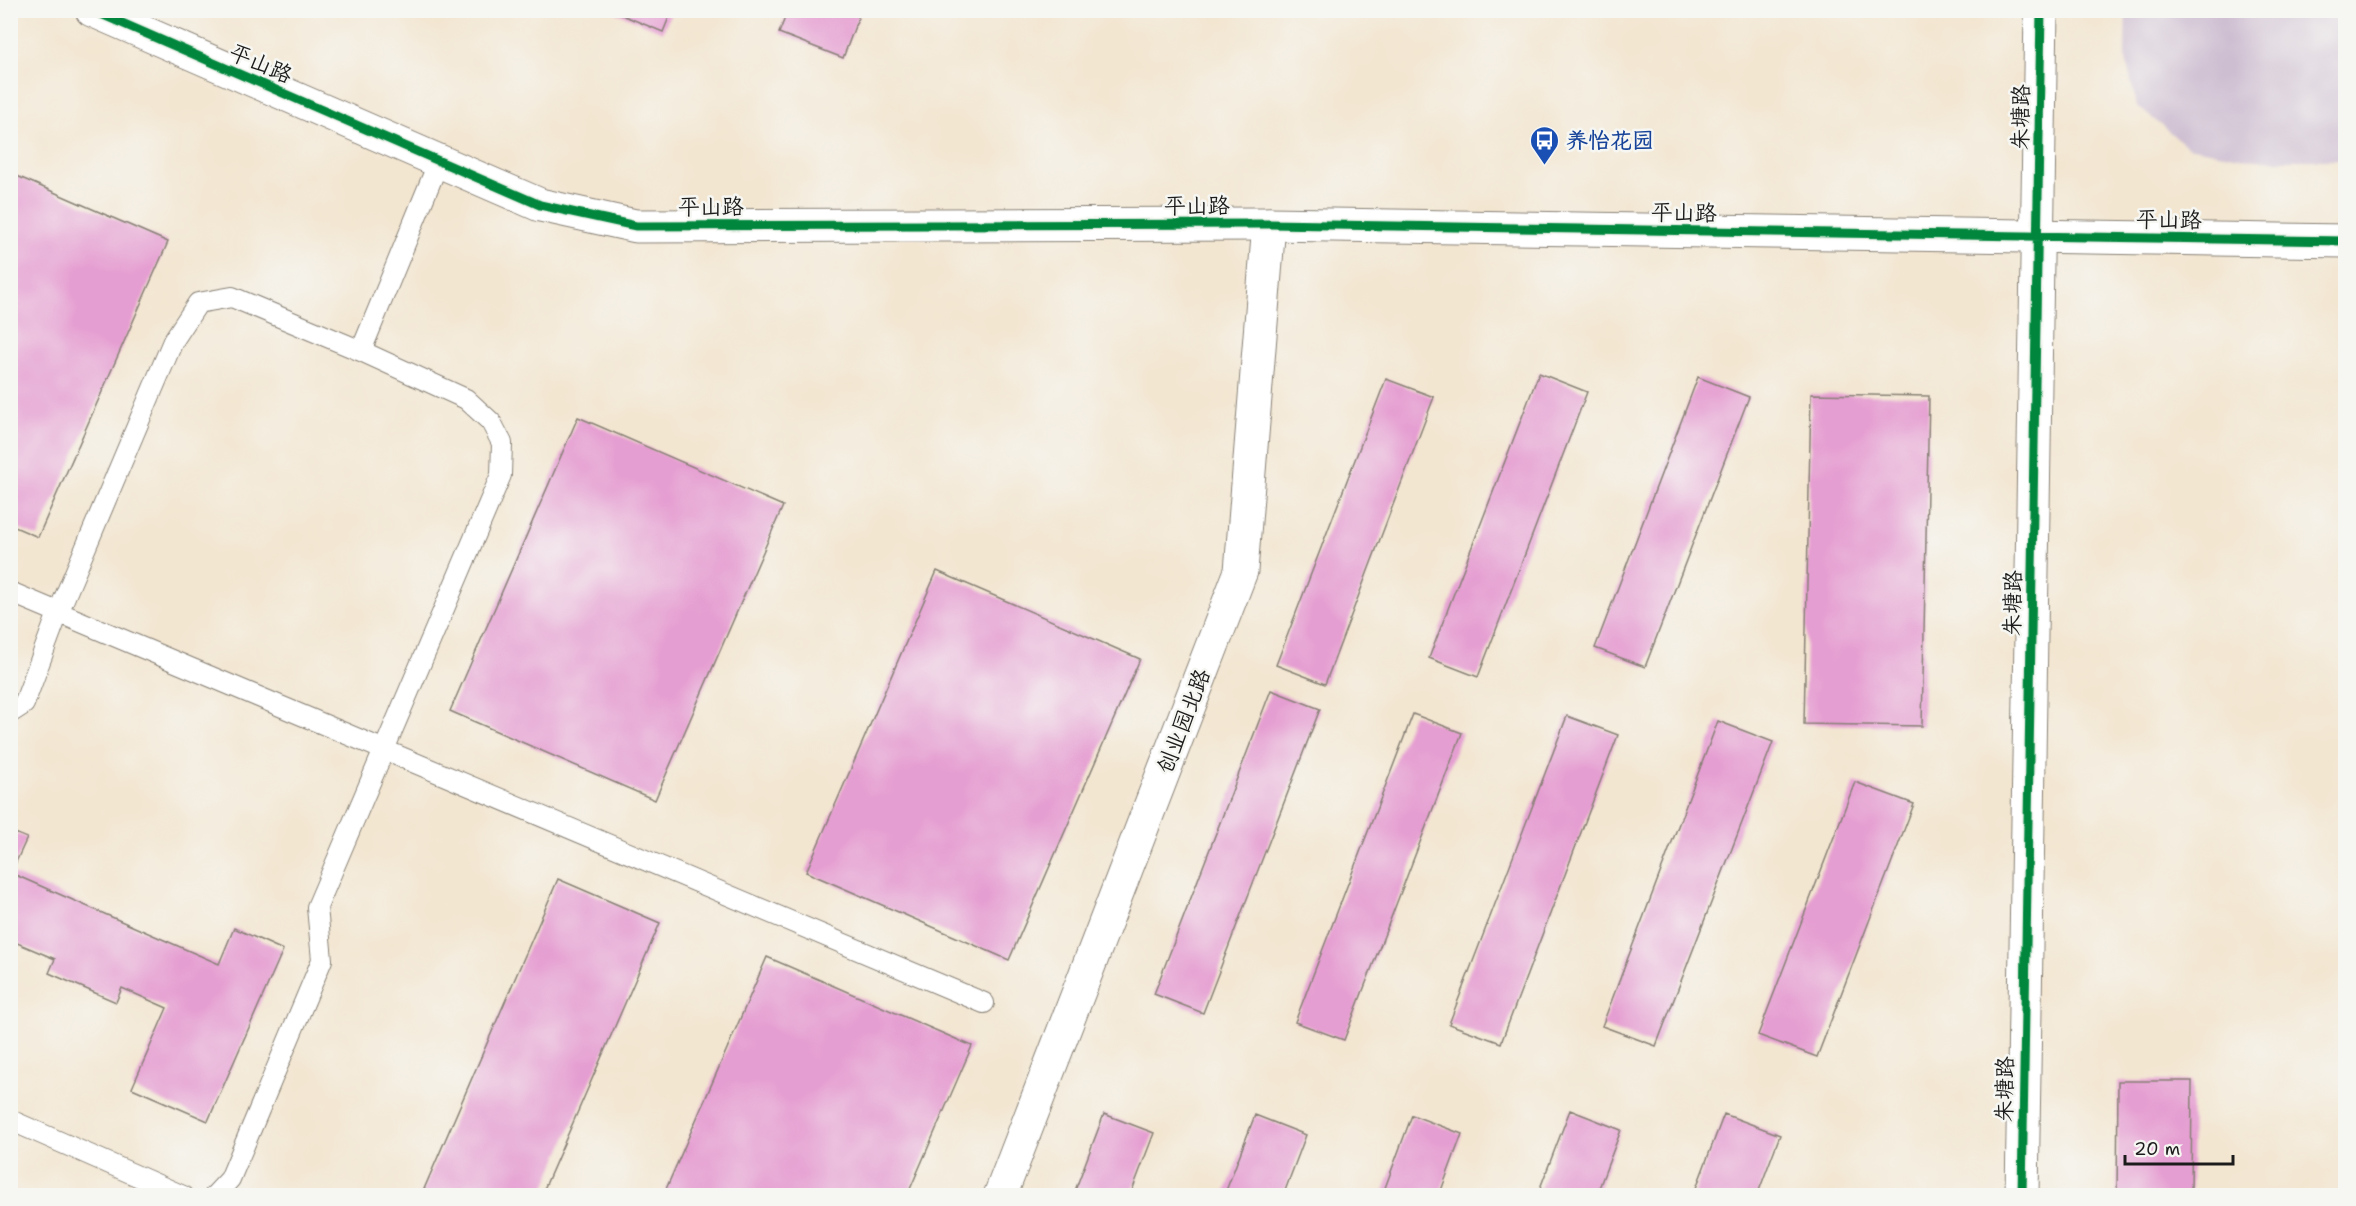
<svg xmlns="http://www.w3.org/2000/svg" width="2356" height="1206" font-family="'Shantell Sans','LXGW WenKai TC',sans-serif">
  <rect width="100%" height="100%" fill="#f6f6f2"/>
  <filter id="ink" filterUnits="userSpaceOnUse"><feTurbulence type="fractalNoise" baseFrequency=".0167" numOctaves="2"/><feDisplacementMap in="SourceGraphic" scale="12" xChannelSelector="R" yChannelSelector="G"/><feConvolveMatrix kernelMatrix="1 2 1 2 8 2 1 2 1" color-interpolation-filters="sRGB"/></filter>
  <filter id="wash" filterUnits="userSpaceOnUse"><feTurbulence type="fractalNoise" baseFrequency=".008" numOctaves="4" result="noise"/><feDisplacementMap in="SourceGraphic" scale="24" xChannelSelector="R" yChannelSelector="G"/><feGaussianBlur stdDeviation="1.35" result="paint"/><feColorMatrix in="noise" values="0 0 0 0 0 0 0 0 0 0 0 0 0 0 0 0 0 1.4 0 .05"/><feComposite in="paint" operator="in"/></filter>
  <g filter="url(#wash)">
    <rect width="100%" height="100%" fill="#f3e6d1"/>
    <!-- industrial -->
    <path fill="#cebed1" d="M2126,11H2345V160H2255L2188,147L2137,106L2125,55Z"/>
    <g id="blocks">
      <!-- building -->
      <path fill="#e59ed1" d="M610,10H672L663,32Z
        M788,10H861L843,58L779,33Z
        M10,173L168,242L38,537L10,525Z
        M1539,373L1587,392L1478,677L1429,658Z
        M1698,377L1749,397L1645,667L1595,648Z
        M1386,379L1434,397L1325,684L1276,665Z
        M1811,394L1929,396L1922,726L1804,724Z
        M578,417L783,506L655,800L450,711Z
        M937,571L1140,659L1009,960L806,872Z
        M1271,690L1320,709L1203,1013L1154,994Z
        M1413,714L1462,733L1344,1040L1295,1022Z
        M1567,716L1618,735L1501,1043L1449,1024Z
        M1718,721L1773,742L1656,1046L1602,1026Z
        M1855,782L1914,804L1817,1057L1758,1035Z
        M10,831L27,838L11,873L219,964L234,928L283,950L208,1121L132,1088L167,1008L122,988L116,1002L49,973L55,959L10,940Z
        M558,879L660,923L541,1196H421Z
        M767,957L972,1046L907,1196H663Z
        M2118,1081H2192L2191,1196H2117Z
        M1570,1110L1621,1130L1596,1196H1537Z
        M1104,1114L1154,1133L1130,1196H1073Z
        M1724,1114L1780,1135L1757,1196H1693Z
        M1255,1115L1306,1135L1283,1196H1224Z
        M1412,1115L1462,1134L1439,1196H1382Z"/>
    </g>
  </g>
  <g filter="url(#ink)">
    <use href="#blocks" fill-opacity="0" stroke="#888176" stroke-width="1.5"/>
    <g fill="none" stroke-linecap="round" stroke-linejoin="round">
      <defs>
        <path id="lane" d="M361,351L439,161
          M10,592L984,1003
          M10,713L24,704L58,613L173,341L198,303L232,297L361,351L466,399L491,422L502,443L501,475L317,907L322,960L230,1179L214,1196
          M10,1120L183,1196"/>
        <path id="street" d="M1000,1196L1241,571L1269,224"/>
        <path id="secondary" d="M92,10L540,205L636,226L1269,224L2346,241
          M2022,1196L2041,10"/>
      </defs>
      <!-- lane casing -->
      <use href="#lane" stroke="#888176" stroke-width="22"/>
      <!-- street casing -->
      <use href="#street" stroke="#888176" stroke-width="35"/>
      <!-- secondary casing -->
      <use href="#secondary" stroke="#888176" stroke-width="35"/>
      <!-- lane -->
      <use href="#lane" stroke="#fff" stroke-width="20"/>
      <!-- street -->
      <use href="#street" stroke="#fff" stroke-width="33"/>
      <!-- secondary -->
      <use href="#secondary" stroke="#fff" stroke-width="33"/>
      <defs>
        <path id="cycleway" d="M92,10L540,205L636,226L1269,224L2346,241
          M2022,1196L2041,10"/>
      </defs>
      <!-- cycleway casing -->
      <use href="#cycleway" stroke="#f6f6f2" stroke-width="13"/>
      <!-- cycleway -->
      <use href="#cycleway" stroke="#00873e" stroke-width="9"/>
    </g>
  </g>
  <!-- icons -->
  <defs>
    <symbol id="bus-pin" viewBox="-11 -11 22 30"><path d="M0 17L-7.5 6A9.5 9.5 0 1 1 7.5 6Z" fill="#1a4fb4" stroke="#f6f6f2"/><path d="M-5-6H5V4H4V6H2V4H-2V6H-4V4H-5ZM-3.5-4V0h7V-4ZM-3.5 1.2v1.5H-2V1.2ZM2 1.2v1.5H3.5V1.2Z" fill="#fff"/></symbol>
  </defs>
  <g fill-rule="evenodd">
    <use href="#bus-pin" x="1528" y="124" width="33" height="45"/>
  </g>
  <g text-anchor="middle" stroke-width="5" stroke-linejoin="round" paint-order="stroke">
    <!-- street labels -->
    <g font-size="22" fill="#1c1c1c" stroke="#f6f6f2">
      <text transform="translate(261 63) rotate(23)" y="8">平山路</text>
      <text transform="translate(2020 117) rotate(-89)" y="8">朱塘路</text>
      <text x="1197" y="213">平山路</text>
      <text x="711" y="214">平山路</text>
      <text transform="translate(1684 212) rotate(1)" y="8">平山路</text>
      <text transform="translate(2169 219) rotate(1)" y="8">平山路</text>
      <text transform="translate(2012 603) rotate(-89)" y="8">朱塘路</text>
      <text transform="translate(1183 721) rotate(-69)" y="8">创业园北路</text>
      <text transform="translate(2004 1089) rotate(-89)" y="8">朱塘路</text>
    </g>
    <!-- transit labels -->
    <g font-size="22" font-weight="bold" fill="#164399" stroke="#f6f6f2" text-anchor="start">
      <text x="1566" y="148">养怡花园</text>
    </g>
  </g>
  <!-- margin -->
  <rect width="2356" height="1206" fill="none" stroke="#f6f6f2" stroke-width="36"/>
  <!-- scale -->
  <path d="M2125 1155v9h108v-9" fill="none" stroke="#1c1c1c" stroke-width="3"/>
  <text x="2134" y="1155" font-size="18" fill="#1c1c1c" stroke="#f6f6f2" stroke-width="4.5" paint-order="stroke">20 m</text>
</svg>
